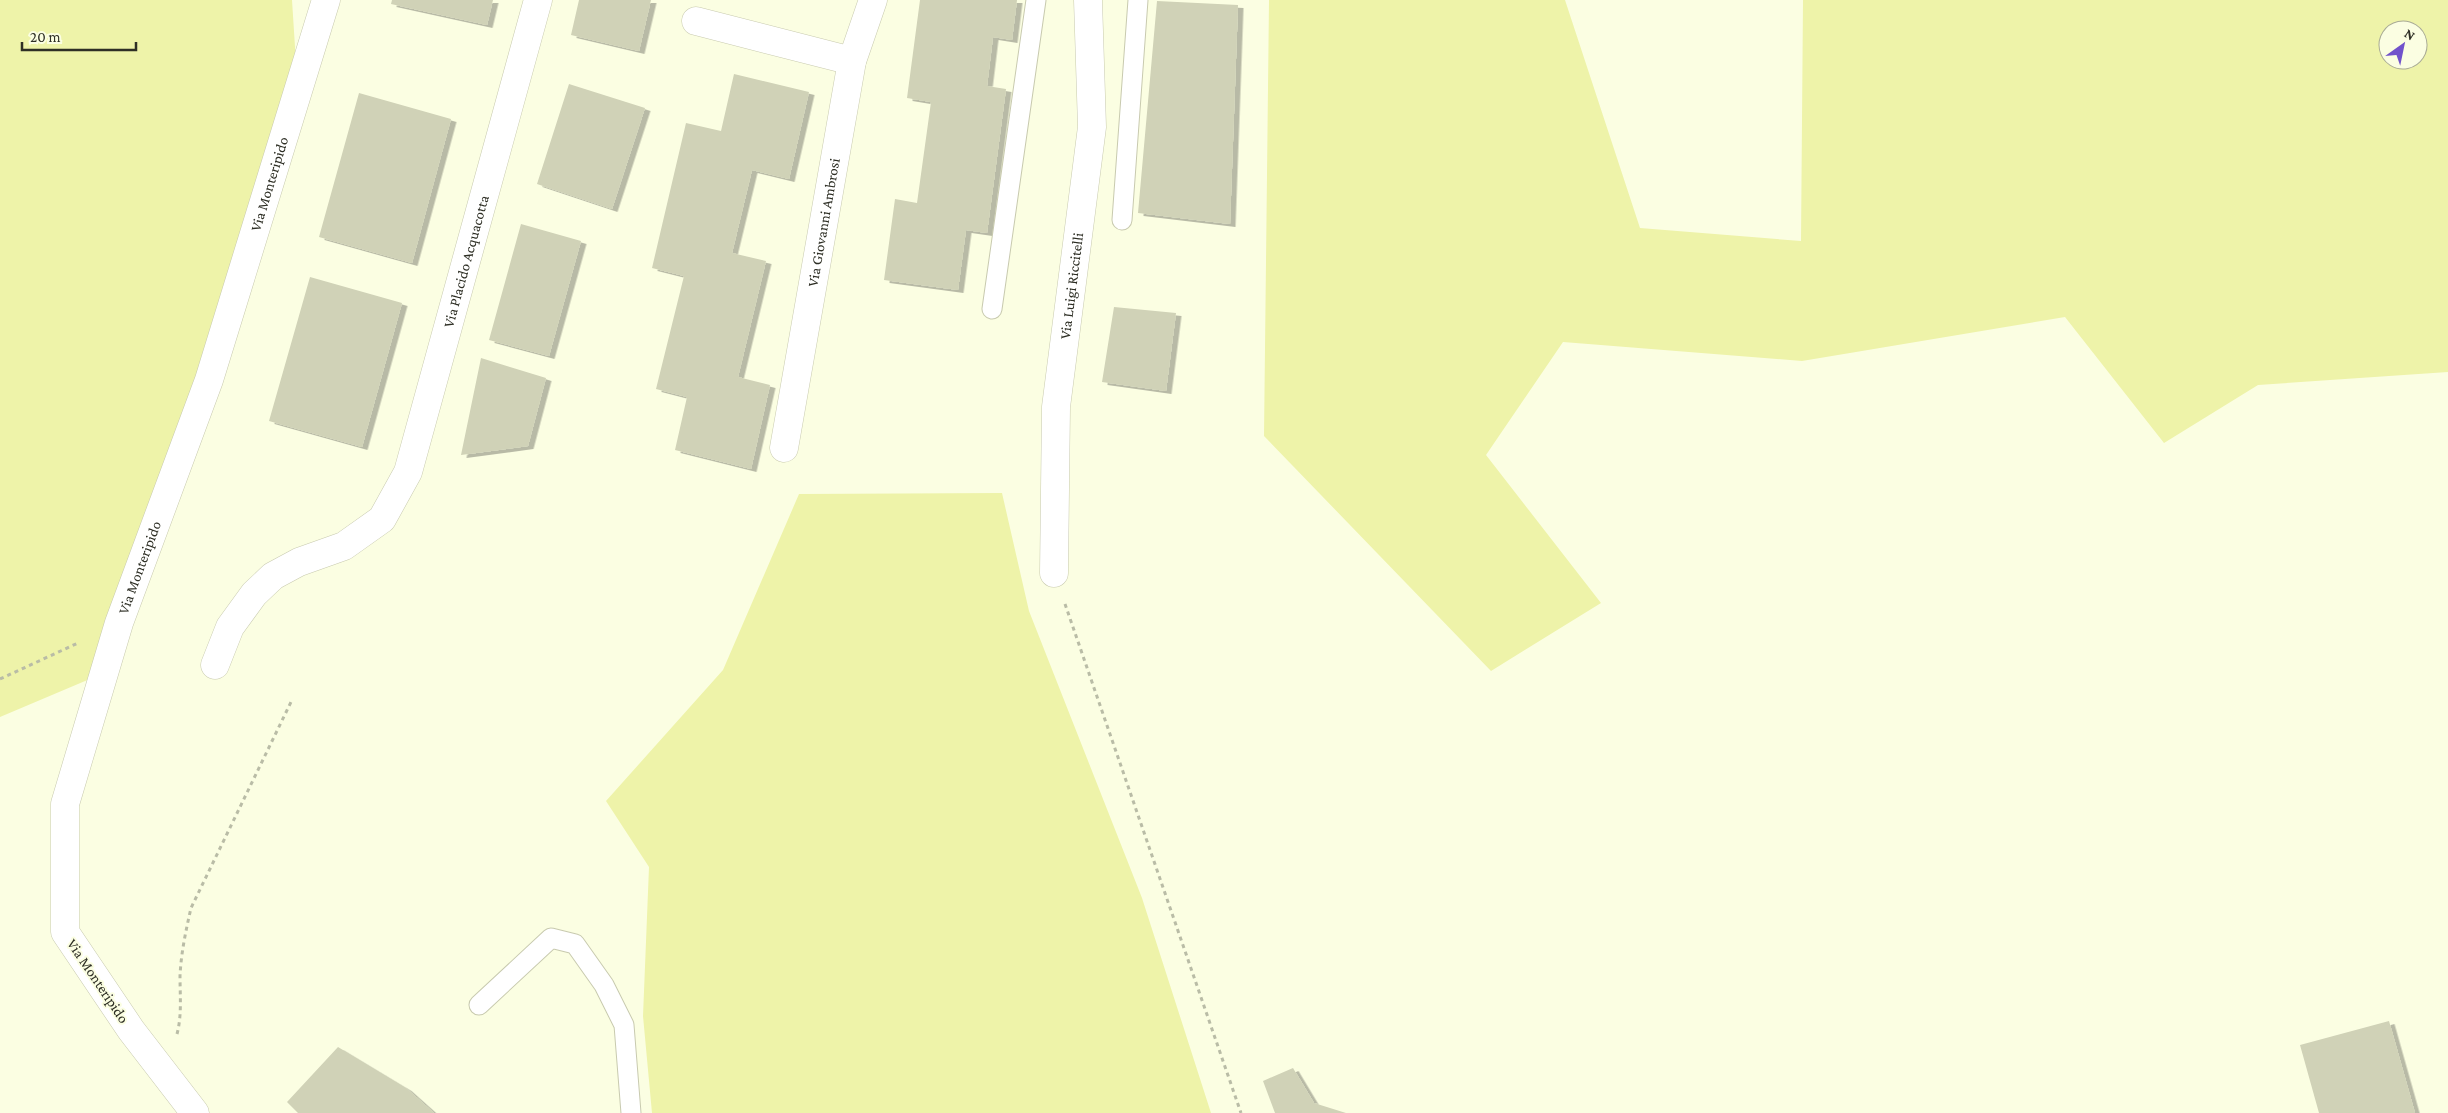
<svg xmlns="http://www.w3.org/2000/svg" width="2448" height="1113" font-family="'Crimson Pro',serif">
  <defs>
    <filter id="shadow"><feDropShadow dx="5.5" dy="3" stdDeviation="0" flood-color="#0004"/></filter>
  </defs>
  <rect width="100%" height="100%" fill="#fbfee2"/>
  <!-- green -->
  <path fill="#eef3a9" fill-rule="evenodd" d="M0,0H292L298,94L104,673L0,717Z
    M1269,0H1565L1640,228L1801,241L1803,0H2448V372L2258,385L2164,443L2065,317L1802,361L1563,342L1486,455L1601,603L1491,671L1264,436ZM2388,30H2418V60H2388Z
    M1002,493L1029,611L1142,898L1211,1113H652L643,1016L649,867L606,801L723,670L799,494Z"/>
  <!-- building -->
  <path fill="#d0d2b7" filter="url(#shadow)" d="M392,0H493L487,25L391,4Z
    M579,0H651L639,51L571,35Z
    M920,0H1017L1012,40L993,37L987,86L1006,89L987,233L966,230L958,290L884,280L895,199L917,203L931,102L907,98Z
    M1157,1L1238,5L1230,224L1138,213Z
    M734,74L809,92L789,179L752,170L732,253L766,261L738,377L770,385L751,469L675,450L687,397L656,389L684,276L652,268L686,123L721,131Z
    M569,84L645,108L612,209L537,184Z
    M359,93L451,119L412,263L319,237Z
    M521,224L581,241L549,356L489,340Z
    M310,277L402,303L362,447L269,421Z
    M1114,307L1176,313L1166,391L1102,382Z
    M481,358L546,378L528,446L461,455Z
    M2389,1021L2415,1113H2319L2300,1045Z
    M338,1047L406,1088L434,1113H298L287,1102Z
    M1293,1068L1314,1103L1346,1113H1275L1263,1081Z"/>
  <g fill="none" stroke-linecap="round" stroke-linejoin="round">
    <defs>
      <path id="service" d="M1122,220L1138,0
        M992,309L1036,0
        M479,1005L551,938L575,944L604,985L624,1025L631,1113"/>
      <g id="minor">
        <path d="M696,21L852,61"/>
        <path id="s1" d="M784,448L852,61L873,0"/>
        <path id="s2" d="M1054,573L1056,407L1092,127L1088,0"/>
        <path id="s3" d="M215,665L230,627L254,594L273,576L299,562L344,546L382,519L408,472L538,0"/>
      </g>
      <g id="tertiary">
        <path id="s4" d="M195,1113L131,1030L65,932V804L119,623L209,380L326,0"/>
      </g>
    </defs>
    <!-- service casing -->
    <use href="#service" stroke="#c8caaf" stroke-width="21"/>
    <!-- minor casing -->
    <use href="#minor" stroke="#c8caaf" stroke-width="29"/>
    <!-- tertiary casing -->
    <use href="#tertiary" stroke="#c8caaf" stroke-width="29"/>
    <!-- path -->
    <path stroke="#b9bca6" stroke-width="3" stroke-dasharray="4 4" stroke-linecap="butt" d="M1065,604L1241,1113
      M0,679L78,643
      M177,1034C182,1015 180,996 180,976C181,953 186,930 191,908L291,702"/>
    <!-- service -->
    <use href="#service" stroke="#fff" stroke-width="19"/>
    <!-- minor -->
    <use href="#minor" stroke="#fff" stroke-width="28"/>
    <!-- tertiary -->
    <use href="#tertiary" stroke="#fff" stroke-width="28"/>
  </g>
  <g text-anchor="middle" stroke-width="4" stroke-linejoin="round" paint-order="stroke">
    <!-- street labels -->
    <g font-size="15" fill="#2e2f25" stroke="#fbfee2">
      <text dy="5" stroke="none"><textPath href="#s4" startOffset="1004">Via Monteripido</textPath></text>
      <text dy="5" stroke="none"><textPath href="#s1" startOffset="229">Via Giovanni Ambrosi</textPath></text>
      <text dy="5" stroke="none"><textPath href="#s3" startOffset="504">Via Placido Acquacotta</textPath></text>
      <text dy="5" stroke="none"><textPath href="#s2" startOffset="288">Via Luigi Riccitelli</textPath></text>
      <text dy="5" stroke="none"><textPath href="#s4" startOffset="599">Via Monteripido</textPath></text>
      <text transform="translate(98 981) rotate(56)" y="5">Via Monteripido</text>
    </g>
  </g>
  <!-- north arrow -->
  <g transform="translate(2403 45) rotate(33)"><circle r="24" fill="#fbfee2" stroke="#a9ab96"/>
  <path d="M0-4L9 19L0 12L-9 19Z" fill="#7152cb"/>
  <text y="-8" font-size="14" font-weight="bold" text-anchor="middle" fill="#2e2f25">N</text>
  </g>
  <!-- scale -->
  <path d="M22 42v8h114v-8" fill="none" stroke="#2e2f25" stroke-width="2.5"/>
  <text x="30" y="42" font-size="15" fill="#2e2f25" stroke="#fbfee2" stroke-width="4" paint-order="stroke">20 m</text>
</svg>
